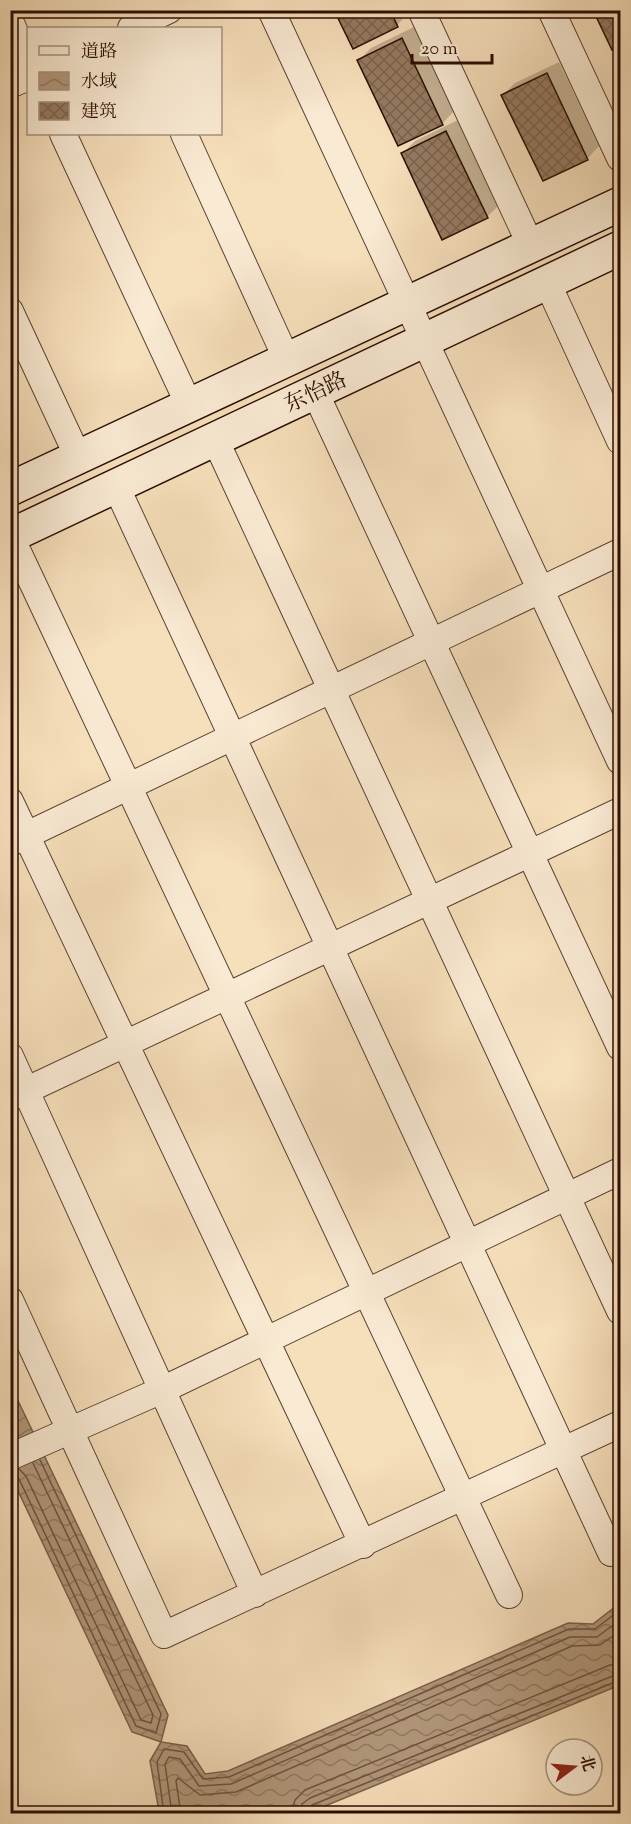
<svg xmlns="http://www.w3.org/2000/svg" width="631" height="1824" font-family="'Sorts Mill Goudy','Noto Serif SC',serif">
  <defs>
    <pattern id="water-waves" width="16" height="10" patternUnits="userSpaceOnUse" patternTransform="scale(1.5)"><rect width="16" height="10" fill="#b1977b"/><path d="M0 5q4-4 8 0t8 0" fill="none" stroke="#907a62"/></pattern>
    <pattern id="building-cross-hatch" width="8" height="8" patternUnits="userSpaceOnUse" patternTransform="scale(1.5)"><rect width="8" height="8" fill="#957a61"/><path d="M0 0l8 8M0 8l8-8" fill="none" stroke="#7a624e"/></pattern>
  </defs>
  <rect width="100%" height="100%" fill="#f6dfbb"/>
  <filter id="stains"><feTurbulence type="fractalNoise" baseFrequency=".00333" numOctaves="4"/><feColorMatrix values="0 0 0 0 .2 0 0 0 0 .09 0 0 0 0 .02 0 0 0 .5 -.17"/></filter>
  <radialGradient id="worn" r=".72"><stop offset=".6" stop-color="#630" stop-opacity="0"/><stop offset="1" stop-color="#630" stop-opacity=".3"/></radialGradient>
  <!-- water -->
  <path fill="url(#water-waves)" stroke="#7b5f4a" stroke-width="1.5" d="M11,1386L168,1715L161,1742L187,1746L205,1774L228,1771L568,1623L593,1624L620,1603V1685L308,1813H155L159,1811L150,1761L161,1742L132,1732L11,1476Z"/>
  <!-- shadow -->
  <path fill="#0003" d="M336,10H408L409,13L397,25Z
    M414,27L454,111L442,124L359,60L371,48Z
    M559,62L599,146L587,159L503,95L515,83Z
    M458,120L499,205L487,217L403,153L415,141Z"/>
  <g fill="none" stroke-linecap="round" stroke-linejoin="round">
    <!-- shore -->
    <path stroke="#6e523e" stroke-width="1.5" d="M19,1469L26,1476L141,1720L151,1723L153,1715L33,1463
      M10,1475L19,1479L136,1726L156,1733L161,1714L40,1460
      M164,1814L157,1762L164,1749L184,1752L203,1779L229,1777L569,1629H595L620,1610
      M172,1814L165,1764L169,1757L180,1759L199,1786L231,1784L570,1637H597L620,1620
      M181,1814L176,1781L178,1778L200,1795L236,1792L572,1646L600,1645L620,1631
      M291,1814L295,1800L305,1790L610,1665L620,1664
      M300,1814L302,1804L310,1798L620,1673
      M308,1814L312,1805L620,1680"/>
  </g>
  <!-- building -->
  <path fill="url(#building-cross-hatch)" stroke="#2b0c00" stroke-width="1.5" d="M334,10H390L398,27L353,49Z
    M593,10H620V46L612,50Z
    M402,38L443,125L398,146L357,60Z
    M620,61V78L614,64Z
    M547,73L588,160L543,181L501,95Z
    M446,131L488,218L442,240L401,153Z"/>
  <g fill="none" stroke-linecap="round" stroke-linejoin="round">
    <defs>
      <path id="street" d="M271,10L620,761
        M421,10L531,246
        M551,10L620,158
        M10,21L28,60
        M131,28L169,10
        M10,85L28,77
        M63,134L189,405
        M184,134L287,360
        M547,282L620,441
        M10,311L78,457
        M315,392L620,1047
        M215,439L620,1311
        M116,486L611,1553
        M10,535L509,1595
        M10,801L363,1545
        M10,843L620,552
        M10,1056L255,1594
        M10,1098L620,811
        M10,1300L164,1635L620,1424
        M10,1457L162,1390L620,1171"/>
      <path id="secondary" d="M10,489L620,204
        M10,536L620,248"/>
    </defs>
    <!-- street casing -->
    <use href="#street" stroke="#5e412f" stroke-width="28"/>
    <!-- secondary casing -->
    <use href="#secondary" stroke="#2b0c00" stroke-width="36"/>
    <!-- street -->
    <use href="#street" stroke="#f9ead3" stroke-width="26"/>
    <!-- secondary -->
    <use href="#secondary" stroke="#f9ead3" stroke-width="33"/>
  </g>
  <g text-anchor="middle" stroke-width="4.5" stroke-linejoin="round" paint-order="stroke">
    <!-- street labels -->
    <g font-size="22" fill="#2b0c00" stroke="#f9ead3">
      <text transform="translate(315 391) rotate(-25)" y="8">东怡路</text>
    </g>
  </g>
  <!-- margin -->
  <rect width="631" height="1824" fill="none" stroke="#f6dfbb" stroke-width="36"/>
  <rect x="12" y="12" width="607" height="1800" fill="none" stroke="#2b0c00" stroke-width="3"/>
  <rect x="18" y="18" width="595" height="1788" fill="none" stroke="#2b0c00" stroke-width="1.5"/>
  <!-- legend -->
  <rect x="27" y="27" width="195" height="108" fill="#f9ead3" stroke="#a7917f" stroke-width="1.5"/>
  <rect x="39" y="46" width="30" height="9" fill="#f9ead3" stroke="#a7917f" stroke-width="1.5"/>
  <text x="81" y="57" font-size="18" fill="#2b0c00">道路</text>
  <rect x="39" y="72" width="30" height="18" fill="url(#water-waves)" stroke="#a7917f" stroke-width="1.5"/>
  <text x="81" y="87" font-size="18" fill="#2b0c00">水域</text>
  <rect x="39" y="102" width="30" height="18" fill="url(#building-cross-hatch)" stroke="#a7917f" stroke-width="1.5"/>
  <text x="81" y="117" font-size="18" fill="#2b0c00">建筑</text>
  <!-- north arrow -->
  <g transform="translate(574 1767) rotate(74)"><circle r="28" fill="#f9ead3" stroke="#a7917f" stroke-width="1.5"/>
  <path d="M0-4.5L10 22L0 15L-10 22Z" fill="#8f2418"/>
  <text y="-9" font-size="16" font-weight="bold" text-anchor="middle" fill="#2b0c00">北</text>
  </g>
  <!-- scale -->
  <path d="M412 54v9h80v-9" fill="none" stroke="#2b0c00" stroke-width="3"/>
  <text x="421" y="54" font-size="18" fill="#2b0c00" stroke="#f9ead3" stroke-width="4.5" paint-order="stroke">20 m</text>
  <rect width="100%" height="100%" filter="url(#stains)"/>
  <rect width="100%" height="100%" fill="url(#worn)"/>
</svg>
